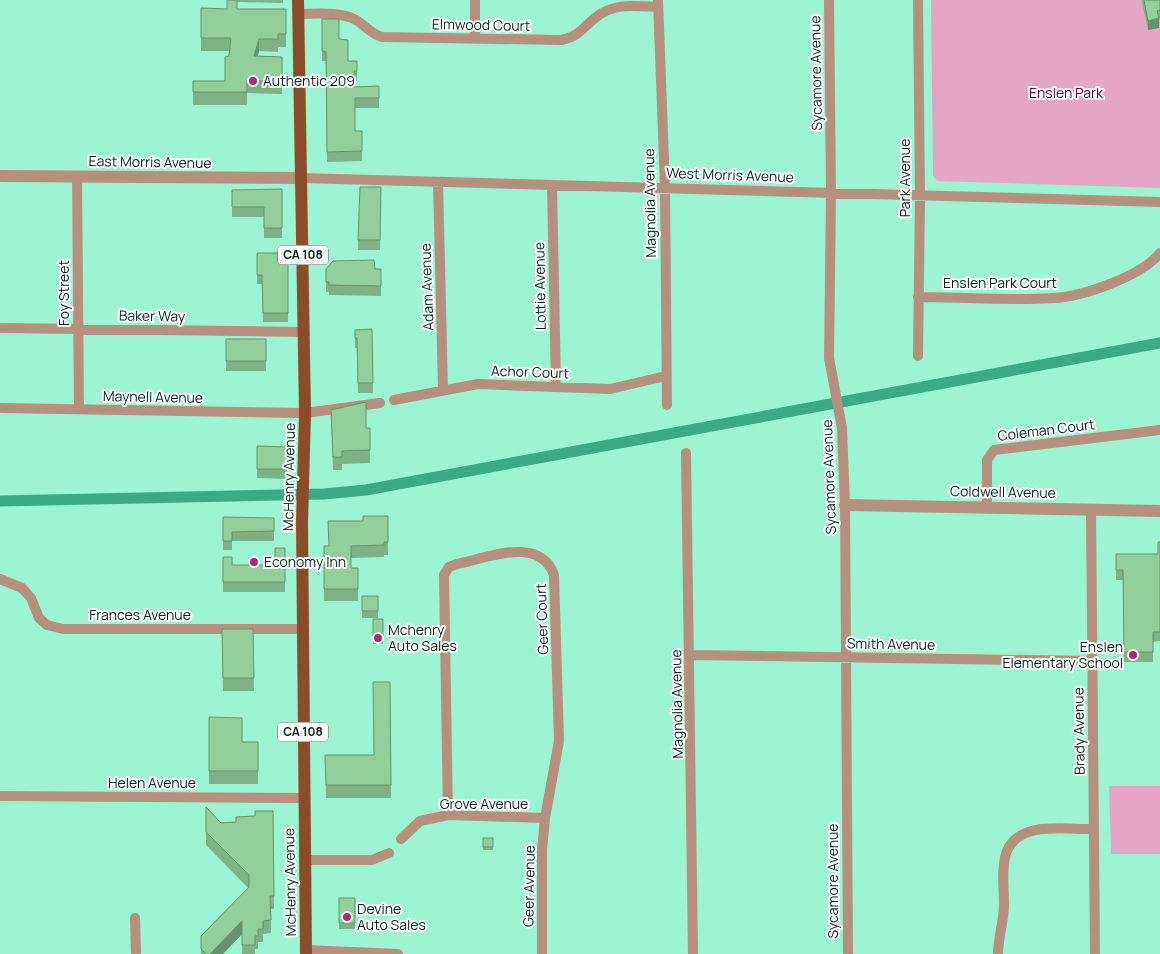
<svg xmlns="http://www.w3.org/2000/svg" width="1160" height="954" font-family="Manrope,sans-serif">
  <rect width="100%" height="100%" fill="#9df4d2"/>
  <!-- green -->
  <path fill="#e5a6c6" d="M931,0H1160V188L937,181L933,175Z
    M1109,786H1160V854H1111Z"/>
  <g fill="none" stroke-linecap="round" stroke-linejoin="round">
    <!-- canal -->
    <path stroke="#3bab87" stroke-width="11" d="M0,501L324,494L366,490L1160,343"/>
    <!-- minor -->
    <path stroke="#b4907d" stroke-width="10" d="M475,0V38
      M658,0L665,187L667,405
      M829,0L831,193L829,358L842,428L845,505L848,954
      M918,0L920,196L918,356
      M298,14C316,14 340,11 356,20C366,26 371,34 382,37L561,40C580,36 581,29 595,18C614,2 636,6 658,7
      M77,176L79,409
      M300,178L1160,202
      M438,182L443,390
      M552,185L556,386
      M918,297C963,297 1008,301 1053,298C1082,297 1142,276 1160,253
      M0,328L304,332
      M394,400L478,384L610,389L666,376
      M0,408L305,413L380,403
      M686,453L693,954
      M987,506V460L994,450L1160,430
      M1091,509L1095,954
      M0,579L22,588L31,598L39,618L47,625L63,629H302
      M690,655L1092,661
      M0,796L303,798
      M448,815L444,575L449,567L457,564C487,558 540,535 554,575L559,741L545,818L542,850V954
      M401,839L420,821L448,815L545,818
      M304,860H372L389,853
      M135,918L136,954
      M305,950L398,954
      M998,954C998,937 1004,921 1004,905C1004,888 1001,866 1007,851C1020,820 1067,830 1094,829"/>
    <!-- tertiary -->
    <path stroke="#b4907d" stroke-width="12" d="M0,176L300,178
      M845,505L1160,511"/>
    <!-- primary -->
    <path stroke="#8b4c2a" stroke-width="12" d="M298,0L305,413L302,522L306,954"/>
  </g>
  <!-- wall -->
  <path fill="#7eb284" d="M227,0H283V3L237,2V9H286V47H278V52L259,51L258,56L282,57V94L247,93V105H193V81H225L229,51H201V8L227,9Z
    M1142,0H1160V20H1159V28L1148,30L1142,3Z
    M322,19L339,39L348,61H357V81H354V87L379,86V108H355V131H362V161L327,162L326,61H322Z
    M381,187L380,250H358V240Z
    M282,189V238H264V217H232V190Z
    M257,253H288V322H263L262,284H257Z
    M326,269H381V296L329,295V292H326Z
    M372,329L373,393H358L357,348H355V330Z
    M226,339H266V371H226Z
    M331,410L366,428H370V463L342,464V470H333Z
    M257,446L287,447V479L257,478Z
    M388,516V555H384V557L351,558V568H358V601H324V546H329L363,521Z
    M223,517L274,518V541H232V550H223Z
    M1160,542V641L1153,642V662H1124L1123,580H1116V554H1158Z
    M285,548V592H223V557L232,565H275Z
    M362,596H378V618H362Z
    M373,619H383V644H373Z
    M222,629H253L254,691H223Z
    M390,682L391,798H326L325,755H374Z
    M209,717L242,742H258V784H209Z
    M206,807L221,823L236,822L273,811L274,909H271V933L263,934V942H258V949H255V954H242V934L223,954H201V936L248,888L206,845Z
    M483,838H493V850H483Z
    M339,898H355V929H339Z"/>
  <!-- shaded-wall -->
  <path fill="#67916c" d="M1159,18V28L1148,30V21Z
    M259,39V51L254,68V56Z
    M242,921V934L223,954H210Z"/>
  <!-- building -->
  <path fill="#93cf9a" stroke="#67916c" d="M227,0H237V9H286V34H278V39H259L254,56L282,57V81H247V92H193V81H225V57L229,56L231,38H201V8L227,9Z
    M1144,0H1160V10L1157,11L1159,18L1148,21Z
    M322,19H339V39L348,40V61H357V71H354V87L379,86V98H355V131H362V151L327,152L326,52L322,51Z
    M360,187H381L380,240H358Z
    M282,189V228H264V207H232V190Z
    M257,253H288V313H263L262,275H257Z
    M374,260L375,269H381V286L329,285V282H326V269L333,261Z
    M372,329L373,383H358L357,338H355V330Z
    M226,339H266V361H226Z
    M366,402V428H370V450L342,451V457H333L331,410Z
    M257,446L287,447V469H257Z
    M363,516H388V542H384V545L351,546V568H358V589H324V546H329L328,521H363Z
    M223,517L274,518V531L232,532V541H223Z
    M1158,542H1160V632H1153V652H1124L1123,570H1116V554H1158Z
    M275,548H285V582H223V557H232V565H275Z
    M362,596H378V611H362Z
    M373,619H383V638L373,637Z
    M222,629H253L254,678H223Z
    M373,682H390L391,785H326L325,755H374Z
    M209,717L242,718V742H258V771H209Z
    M206,807L221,823L236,822V817L255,816V811H273L274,896H270L271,920L263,921V929H258V936H255V945H242V921L210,954H206L201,949V936L249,887V875L206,832Z
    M483,838H493V847H483Z
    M339,898H355V923H339Z"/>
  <!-- markers -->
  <g fill="#aa2a78" stroke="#fff" stroke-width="2">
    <circle cx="253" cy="81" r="5"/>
    <circle cx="254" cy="562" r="5"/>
    <circle cx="378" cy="638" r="5"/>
    <circle cx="1133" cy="655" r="5"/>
    <circle cx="347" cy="917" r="5"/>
  </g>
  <g text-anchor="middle" stroke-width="4" stroke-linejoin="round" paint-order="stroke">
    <!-- shield labels -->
    <g fill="#fff" stroke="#4c665e" stroke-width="1">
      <rect x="278" y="245.5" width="50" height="19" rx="4"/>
      <rect x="278" y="722.5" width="50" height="19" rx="4"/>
    </g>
    <g font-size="12" font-weight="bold" fill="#002419">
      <text x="303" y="259">CA 108</text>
      <text x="303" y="736">CA 108</text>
    </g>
    <!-- street labels -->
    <g font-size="14" fill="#002419" stroke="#fff">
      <text transform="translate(481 25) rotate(1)" y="5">Elmwood Court</text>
      <text transform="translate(816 73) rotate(-91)" y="5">Sycamore Avenue</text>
      <text transform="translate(150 162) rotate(1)" y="5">East Morris Avenue</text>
      <text transform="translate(730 175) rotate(2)" y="5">West Morris Avenue</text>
      <text transform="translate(905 178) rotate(-90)" y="5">Park Avenue</text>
      <text transform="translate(650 203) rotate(-91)" y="5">Magnolia Avenue</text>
      <text x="1000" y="288">Enslen Park Court</text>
      <text transform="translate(540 286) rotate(-91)" y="5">Lottie Avenue</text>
      <text transform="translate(427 287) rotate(-92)" y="5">Adam Avenue</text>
      <text transform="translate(64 293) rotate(-90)" y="5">Foy Street</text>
      <text transform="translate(152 316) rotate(1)" y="5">Baker Way</text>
      <text transform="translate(530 372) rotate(2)" y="5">Achor Court</text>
      <text transform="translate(153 397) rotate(1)" y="5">Maynell Avenue</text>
      <text transform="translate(1046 430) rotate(-7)" y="5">Coleman Court</text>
      <text transform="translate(289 477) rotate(-89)" y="5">McHenry Avenue</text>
      <text transform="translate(829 477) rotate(-92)" y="5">Sycamore Avenue</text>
      <text transform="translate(1003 492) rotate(1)" y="5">Coldwell Avenue</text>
      <text x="140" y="620">Frances Avenue</text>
      <text transform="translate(542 619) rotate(-92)" y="5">Geer Court</text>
      <text transform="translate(891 644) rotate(1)" y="5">Smith Avenue</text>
      <text transform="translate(677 704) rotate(-91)" y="5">Magnolia Avenue</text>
      <text transform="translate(1079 731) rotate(-91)" y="5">Brady Avenue</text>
      <text x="152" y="788">Helen Avenue</text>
      <text x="484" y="809">Grove Avenue</text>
      <text transform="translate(833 881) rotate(-90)" y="5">Sycamore Avenue</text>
      <text transform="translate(290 882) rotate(-91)" y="5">McHenry Avenue</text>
      <text transform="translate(529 886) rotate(-89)" y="5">Geer Avenue</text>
    </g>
    <!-- poi labels -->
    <g font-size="14" fill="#002419" stroke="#fff" text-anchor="start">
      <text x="263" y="86">Authentic 209</text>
      <text x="264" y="567">Economy Inn</text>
      <text x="388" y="635">Mchenry<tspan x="388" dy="16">Auto Sales</tspan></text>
      <text x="1123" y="652" text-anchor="end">Enslen<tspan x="1123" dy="16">Elementary School</tspan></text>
      <text x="357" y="914">Devine<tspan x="357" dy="16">Auto Sales</tspan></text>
    </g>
    <!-- park labels -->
    <g font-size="14" fill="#680046" stroke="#fff">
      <text x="1066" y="98">Enslen Park</text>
    </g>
  </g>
</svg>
